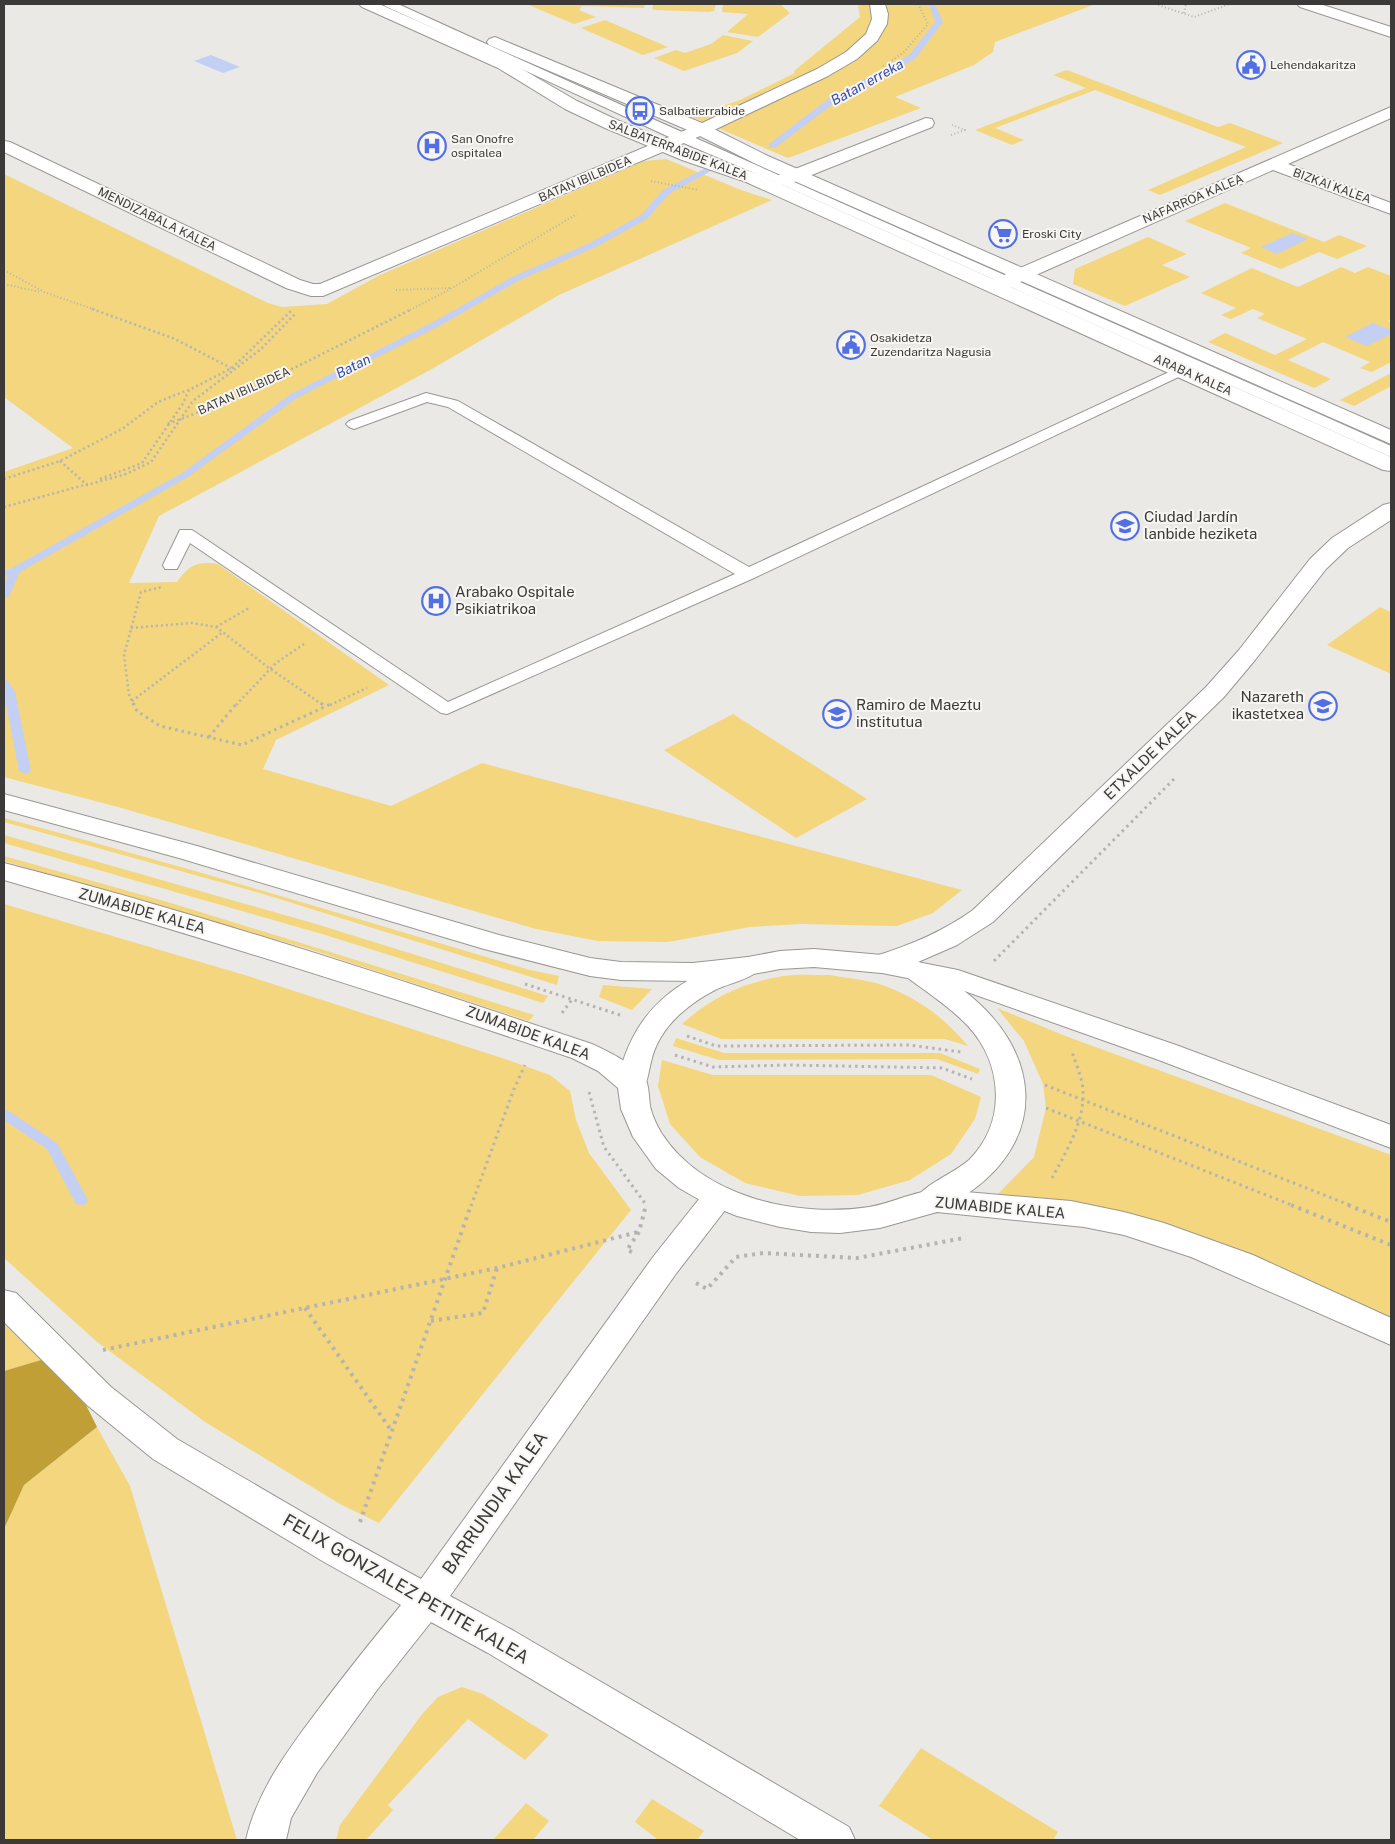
<svg xmlns="http://www.w3.org/2000/svg" width="1395" height="1844" font-family="'Public Sans',sans-serif">
  <rect width="100%" height="100%" fill="#eae9e6"/>
  <!-- green -->
  <path fill="#f3d67e" d="M526,4H645L644,8L582,6L579,10L596,17L574,24Z
    M654,4H716L714,11L709,12L655,10L652,9Z
    M723,4L781,5L790,13L758,37L727,32L748,14L722,12Z
    M858,4H1096L995,42L993,52L974,65L895,97L921,108L788,158L692,117L740,100L795,73L794,71L860,17Z
    M605,20L668,47L643,55L581,28Z
    M723,35L753,41L737,53L684,71L654,58L676,50L685,53L711,44Z
    M1067,70L1218,127L1230,123L1283,143L1160,195L1148,190L1246,147L1095,90L995,128L1024,140L1012,145L975,130L1086,88L1053,75Z
    M666,159L741,190L772,200L559,295L430,370L159,516L129,583L177,582C189,565 197,561 218,564L389,685L276,740L263,769L391,806L482,763L962,890L933,913L897,926L801,924L750,927L668,942L598,941L536,929L118,807L4,777V472L73,448L4,397V174L268,303L282,307L327,304L380,275L644,161Z
    M1225,203L1324,242L1339,235L1367,246L1337,259L1319,252L1281,269L1241,253L1251,248L1185,221Z
    M1148,237L1187,254L1162,265L1190,277L1125,306L1073,284L1075,269Z
    M1341,267L1355,273L1368,267L1391,276V319L1388,321L1391,323V362L1372,372L1360,368L1370,362L1323,342L1288,360L1331,379L1314,388L1208,342L1225,333L1275,355L1307,339L1257,318L1265,314L1253,309L1231,319L1221,315L1236,308L1201,293L1252,268L1298,287Z
    M1391,373V386L1354,406L1340,400Z
    M1380,607L1391,612V674L1327,645Z
    M733,714L867,799L796,838L664,750Z
    M4,818C180,865 355,918 530,970L559,976L557,985L263,894L4,822Z
    M4,835L316,924L548,996L543,1003L322,934L4,843Z
    M4,856L171,903L534,1015L529,1021L309,949L4,861Z
    M4,904L248,976L505,1059L550,1075L570,1091L576,1120L589,1153L631,1210L379,1523L340,1504L205,1422L96,1341L4,1258Z
    M830,975C845,978 861,979 876,983C914,995 943,1016 968,1046L945,1039H721L682,1024C712,997 742,983 783,976C798,974 814,975 830,975Z
    M603,985L652,989L632,1010L599,997Z
    M997,1008L1068,1037L1391,1155V1320L1192,1235L996,1196L1034,1157L1046,1108L1043,1084L1024,1041Z
    M676,1038L724,1053H940L980,1069L978,1074L937,1059L719,1060L673,1046Z
    M662,1060L713,1075H931L981,1097L975,1119L951,1154L910,1180L858,1195L800,1196L745,1183L700,1157L670,1124L658,1086Z
    M4,1324L41,1360L4,1371Z
    M97,1427L130,1486L237,1840H4V1529L24,1485Z
    M462,1687L483,1694L549,1735L525,1760L468,1719L388,1805L393,1810L366,1840H336L340,1825L423,1713L438,1697Z
    M921,1748L1058,1832L1053,1840H933L879,1806Z
    M652,1799L704,1831L697,1840H655L656,1838L635,1822Z
    M526,1803L549,1821L533,1840H493Z"/>
  <!-- forest -->
  <path fill="#c0a036" d="M41,1360L82,1397L97,1427L24,1485L4,1529V1371Z"/>
  <!-- water -->
  <path fill="#c3d0f3" d="M211,55L240,67L223,73L194,61Z
    M1292,233L1308,239L1277,254L1261,247Z
    M1373,323L1391,330V334L1367,346L1345,337Z"/>
  <g fill="none" stroke-linecap="round" stroke-linejoin="round">
    <!-- stream -->
    <path fill="#c3d0f3" fill-rule="evenodd" d="M929,4H935L943,22L915,59L837,101L775,148H769V144L831,97L909,55L935,22Z
      M704,169L711,171L669,194L647,219L598,246L518,281L443,324L297,398L188,477L20,572L9,596L4,599V585L8,576L4,577V571L12,568L182,473L291,394L437,320L512,277L592,242L641,215L663,190Z
      M4,680L8,681L15,692L31,771L25,774L19,771L4,694Z
      M4,1108L57,1143L88,1200L86,1204L81,1205L76,1204L47,1149L4,1120Z"/>
    <defs>
      <path id="lane" d="M384,4H398C727,154 1060,299 1391,446V457L778,183L667,136L385,6Z
        M1182,366L1187,367L1189,370L1187,373L754,578L447,714L441,713L190,543L177,569H165L163,565L180,530H192L448,702L735,574L448,407L427,402L354,429L349,427L346,424L349,421L426,393L458,401L749,567Z"/>
      <path id="street" d="M870,4H885L888,14L887,24L877,41L857,59L828,76L712,131L323,296H311L286,288L4,152V141L10,142L300,280L313,284H320L700,124L817,69L846,52L866,34L872,19Z
        M1297,4H1320L1391,27V37L1300,7Z
        M1391,107V118L1288,164L1391,203V214L1273,170L1002,290L995,292L988,290L985,286L988,282Z
        M926,118L932,119L934,123L932,127L789,184L783,185L777,184L774,180L777,176Z
        M1391,503V520L1348,548L1326,569L1255,660L1224,697L993,922L957,945L918,962C935,966 949,980 963,990C1041,1049 1051,1139 964,1196C948,1206 938,1215 919,1209L914,1201C924,1184 953,1174 969,1160C1007,1122 1003,1064 968,1026C950,1007 928,993 908,978L904,971L907,966L882,973L872,971L868,964L872,957C909,946 942,932 973,910L1206,687L1239,650L1310,559L1332,538L1383,505Z
        M748,957L758,959L762,966C754,979 729,983 715,990C703,996 691,1004 680,1014C666,1027 655,1043 651,1062C648,1073 648,1082 642,1091L632,1094L622,1091L617,1084C632,1010 677,976 748,957Z
        M718,1186L729,1189L734,1197L729,1205L675,1275L450,1596L514,1631L849,1827L855,1840H800L488,1653L431,1622L377,1690L317,1773L291,1818L286,1840H246C257,1791 288,1750 318,1710C345,1674 373,1639 401,1605L324,1562L153,1459L87,1405L4,1322V1290L16,1293L111,1387L177,1439L350,1540L421,1579L653,1257L707,1189Z"/>
      <path id="secondary" d="M359,4H379L510,62L577,101L617,120L694,152L758,174L1391,457V471L1383,470L746,182L682,160L605,128L565,109L498,68L362,7Z
        M495,37L702,123L768,156L1391,430V444L756,164L690,131L489,45L487,42L489,39Z"/>
      <path id="primary" d="M4,794L197,846L499,935L590,958L621,962L693,963L748,957L780,951L814,949L882,955L958,970L1176,1045L1391,1125V1148L1156,1059L953,987L882,973L814,967L780,969L748,975L693,981L621,980L590,976L484,949L179,858L4,810Z
        M4,863C202,914 398,979 592,1044C609,1052 639,1066 647,1083C649,1090 649,1099 650,1106C652,1115 657,1126 662,1134C704,1198 798,1218 869,1207C894,1203 917,1189 943,1190L1071,1201L1124,1212L1164,1223L1253,1255L1391,1318V1345L1191,1257L1124,1235L1084,1227L937,1212L880,1228L840,1233L811,1232L780,1227L737,1216L707,1204L679,1188L656,1169L633,1137L621,1109L618,1088L598,1071L572,1058C384,994 194,935 4,880Z"/>
    </defs>
    <!-- lane casing -->
    <use href="#lane" stroke="#989794" stroke-width="2"/>
    <!-- street casing -->
    <use href="#street" stroke="#989794" stroke-width="2"/>
    <!-- secondary casing -->
    <use href="#secondary" stroke="#989794" stroke-width="2"/>
    <!-- primary casing -->
    <use href="#primary" stroke="#989794" stroke-width="2"/>
    <!-- path-far3 -->
    <path stroke="#b5b4b1" stroke-width="2" stroke-dasharray="1 2.5" stroke-linecap="butt" d="M1155,4L1194,17L1230,4
      M1184,13L1186,4
      M883,66L903,53L928,24L918,4
      M951,135L965,130L952,125
      M651,181L698,190
      M4,270L44,292L96,310
      M4,284L40,292
      M396,290L450,288
      M410,310L452,288L577,214"/>
    <!-- path-far2 -->
    <path stroke="#b5b4b1" stroke-width="2.5" stroke-dasharray="2 3" stroke-linecap="butt" d="M92,309L175,339L231,368
      M168,424L230,400L412,309
      M60,461L87,485L126,474L151,462L193,401L261,349L296,313
      M4,479L60,461L122,429L158,402L188,390
      M100,479L142,463L182,405L189,390L232,368L291,311
      M4,507L88,484
      M216,627L249,608
      M131,628L192,623L216,627L269,668L323,705
      M132,701L223,632
      M134,705L129,695L124,655L141,592L162,587
      M236,705L276,663L304,644
      M330,705L367,688"/>
    <!-- path-far1 -->
    <path stroke="#b5b4b1" stroke-width="3" stroke-dasharray="2.5 4" stroke-linecap="butt" d="M133,703L137,711L160,726L242,745L333,703
      M321,703L326,707
      M209,737L237,703
      M994,961L1174,779
      M525,984L623,1016
      M562,1013L573,998
      M687,1036L716,1046L909,1045L961,1052
      M675,1055L713,1067L790,1065L942,1068L972,1079
      M1045,1085L1352,1206
      M589,1092L604,1147L647,1206
      M1046,1108L1294,1206
      M1052,1178C1066,1152 1085,1121 1083,1090C1082,1077 1076,1064 1072,1052
      M471,1206L514,1089L525,1065"/>
    <!-- path -->
    <path stroke="#b5b4b1" stroke-width="4" stroke-dasharray="3 5" stroke-linecap="butt" d="M1291,1205L1391,1245
      M1348,1205L1391,1222
      M632,1252L627,1250L639,1232L646,1205
      M696,1283L707,1289L736,1257L763,1253L857,1258L964,1238
      M305,1308L391,1430
      M431,1321L483,1313L497,1268
      M103,1350L497,1268L638,1232
      M360,1522L471,1205"/>
    <!-- lane -->
    <use href="#lane" fill="#fff" fill-rule="evenodd"/>
    <!-- street -->
    <use href="#street" fill="#fff" fill-rule="evenodd"/>
    <!-- secondary -->
    <use href="#secondary" fill="#fff" fill-rule="evenodd"/>
    <!-- primary -->
    <use href="#primary" fill="#fff" fill-rule="evenodd"/>
  </g>
  <!-- icons -->
  <defs>
    <symbol id="civic-ring" viewBox="-11 -11 22 22"><circle r="9.5" fill="#f7f6f3" stroke="#526fe4" stroke-width="1.5"/><path d="M-.6-6.5H3V-4.5H.6V-3L4-1V1h2V6H-6V1h2V-1L-.6-3ZM-1.2 2.5V6h2.4V2.5Z" fill="#526fe4"/></symbol>
    <symbol id="bus-ring" viewBox="-11 -11 22 22"><circle r="9.5" fill="#f7f6f3" stroke="#526fe4" stroke-width="1.5"/><path d="M-5-6H5V4H4V6H2V4H-2V6H-4V4H-5ZM-3.5-4V0h7V-4ZM-3.5 1.2v1.5H-2V1.2ZM2 1.2v1.5H3.5V1.2Z" fill="#526fe4"/></symbol>
    <symbol id="hospital-ring" viewBox="-11 -11 22 22"><circle r="9.5" fill="#f7f6f3" stroke="#526fe4" stroke-width="1.5"/><path d="M-5-5h3v3.5h4V-5h3V5h-3V1.5h-4V5h-3Z" fill="#526fe4"/></symbol>
    <symbol id="supermarket-ring" viewBox="-11 -11 22 22"><circle r="9.5" fill="#f7f6f3" stroke="#526fe4" stroke-width="1.5"/><path d="M-6-5.5h2.5l.6 2H6L4.5 2H-2.5L-4.4-4H-6ZM-1.5 3.2a1.3 1.3 0 1 0 .1 0ZM3 3.2a1.3 1.3 0 1 0 .1 0Z" fill="#526fe4"/></symbol>
    <symbol id="university-ring" viewBox="-11 -11 22 22"><circle r="9.5" fill="#f7f6f3" stroke="#526fe4" stroke-width="1.5"/><path d="M0-5L7-2L0 1L-7-2ZM-4 1L0 2.5L4 1V4Q0 6-4 4Z" fill="#526fe4"/></symbol>
    <symbol id="school-ring" viewBox="-11 -11 22 22"><circle r="9.5" fill="#f7f6f3" stroke="#526fe4" stroke-width="1.5"/><path d="M0-5L7-2L0 1L-7-2ZM-4 1L0 2.5L4 1V4Q0 6-4 4Z" fill="#526fe4"/></symbol>
  </defs>
  <g fill-rule="evenodd">
    <use href="#civic-ring" x="1235" y="49" width="32" height="32"/>
    <use href="#bus-ring" x="624" y="95" width="32" height="32"/>
    <use href="#hospital-ring" x="416" y="130" width="32" height="32"/>
    <use href="#supermarket-ring" x="987" y="218" width="32" height="32"/>
    <use href="#civic-ring" x="835" y="329" width="32" height="32"/>
    <use href="#university-ring" x="1109" y="510" width="32" height="32"/>
    <use href="#hospital-ring" x="420" y="585" width="32" height="32"/>
    <use href="#school-ring" x="1307" y="690" width="32" height="32"/>
    <use href="#school-ring" x="821" y="698" width="32" height="32"/>
  </g>
  <g text-anchor="middle" stroke-width="4" stroke-linejoin="round" paint-order="stroke">
    <!-- far-poi labels -->
    <g font-size="12" fill="#3b3a39" stroke="#f7f6f3" text-anchor="start">
      <text x="1270" y="69">Lehendakaritza</text>
      <text x="659" y="115">Salbatierrabide</text>
      <text x="451" y="143">San Onofre<tspan x="451" dy="14">ospitalea</tspan></text>
      <text x="1022" y="238">Eroski City</text>
      <text x="870" y="342">Osakidetza<tspan x="870" dy="14">Zuzendaritza Nagusia</tspan></text>
    </g>
    <!-- far-street labels -->
    <g font-size="12" fill="#3b3a39" stroke="#f7f6f3">
      <text transform="translate(678 150) rotate(21)" y="4">SALBATERRABIDE KALEA</text>
      <text transform="translate(585 179) rotate(-23)" y="4">BATAN IBILBIDEA</text>
      <text transform="translate(1332 186) rotate(20)" y="4">BIZKAI KALEA</text>
      <text transform="translate(1193 199) rotate(-23)" y="4">NAFARROA KALEA</text>
      <text transform="translate(157 219) rotate(26)" y="4">MENDIZABALA KALEA</text>
      <text transform="translate(1193 375) rotate(24)" y="4">ARABA KALEA</text>
      <text transform="translate(244 391) rotate(-24)" y="4">BATAN IBILBIDEA</text>
    </g>
    <!-- far-water labels -->
    <g font-size="14" font-style="italic" fill="#344aab" stroke="#f7f6f3">
      <text transform="translate(867 82) rotate(-29)" y="5">Batan erreka</text>
      <text transform="translate(353 366) rotate(-27)" y="5">Batan</text>
    </g>
    <!-- poi labels -->
    <g font-size="15" fill="#3b3a39" stroke="#f7f6f3" text-anchor="start">
      <text x="1144" y="522">Ciudad Jardín<tspan x="1144" dy="17">lanbide heziketa</tspan></text>
      <text x="455" y="597">Arabako Ospitale<tspan x="455" dy="17">Psikiatrikoa</tspan></text>
      <text x="1304" y="702" text-anchor="end">Nazareth<tspan x="1304" dy="17">ikastetxea</tspan></text>
      <text x="856" y="710">Ramiro de Maeztu<tspan x="856" dy="17">institutua</tspan></text>
    </g>
    <!-- street labels -->
    <g font-size="15" fill="#3b3a39" stroke="#f7f6f3">
      <text transform="translate(1150 755) rotate(-44)" y="5">ETXALDE KALEA</text>
      <text transform="translate(142 911) rotate(16)" y="5">ZUMABIDE KALEA</text>
      <text transform="translate(528 1033) rotate(20)" y="5">ZUMABIDE KALEA</text>
      <text transform="translate(1000 1208) rotate(5)" y="5">ZUMABIDE KALEA</text>
    </g>
    <!-- near-street labels -->
    <g font-size="18" fill="#3b3a39" stroke="#f7f6f3">
      <text transform="translate(495 1503) rotate(-55)" y="6">BARRUNDIA KALEA</text>
      <text transform="translate(406 1589) rotate(30)" y="6">FELIX GONZALEZ PETITE KALEA</text>
    </g>
  </g>
  <!-- border -->
  <rect width="1395" height="1844" fill="none" stroke="#3b3a39" stroke-width="10"/>
</svg>
